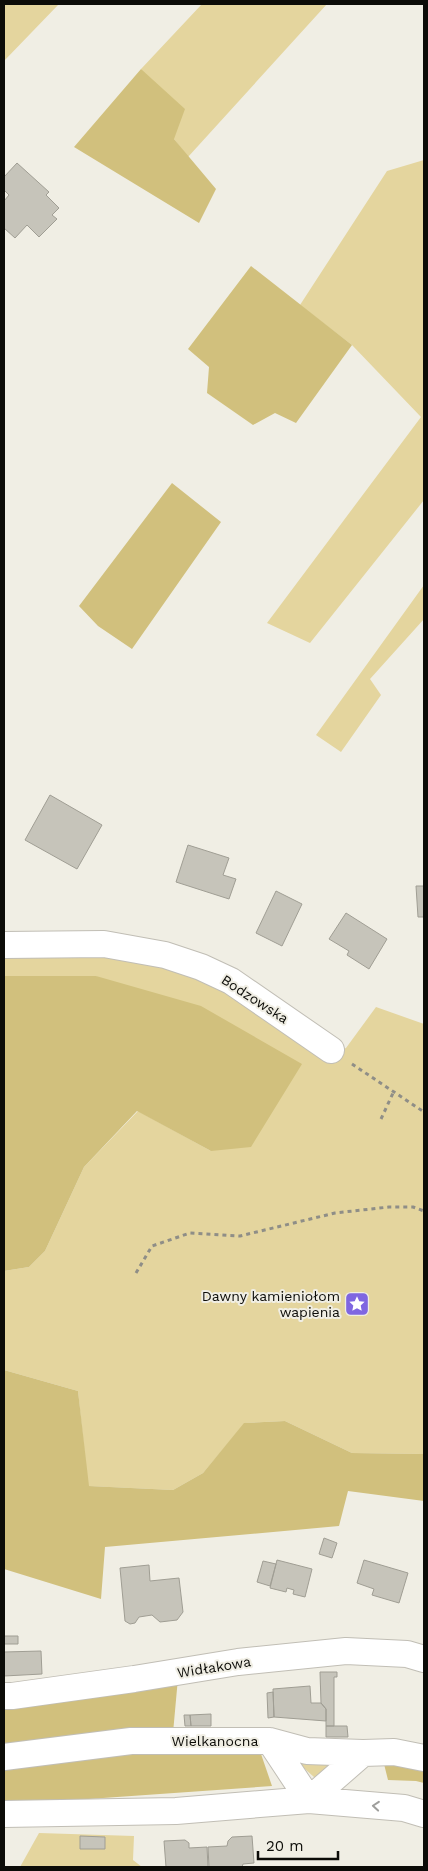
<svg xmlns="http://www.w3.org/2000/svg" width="428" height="1871" font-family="'Work Sans',sans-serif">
  <rect width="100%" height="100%" fill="#f0eee4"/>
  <!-- green -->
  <path fill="#e4d59e" d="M4,4H59L4,61Z
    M202,4H327L188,157L174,139L141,69Z
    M424,160V500L310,643L267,623L421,417L352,345L300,305L387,171Z
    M424,585V619L370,679L381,695L341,752L316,735Z
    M100,952L197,973L328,1054L346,1048L376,1007L424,1024V1454L352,1453L285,1421L245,1423L203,1473L173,1490L88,1486L78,1391L4,1370V1271L29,1267L45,1251L84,1167L138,1111L211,1151L96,976H4V953Z
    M290,1756L342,1760L322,1778L314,1777Z
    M39,1833L134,1836L133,1860L142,1867H20Z"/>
  <!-- forest -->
  <path fill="#d1c07d" d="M141,69L185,109L174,139L216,189L199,223L74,147Z
    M251,266L352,345L296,423L275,413L253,425L207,393L209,367L188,349Z
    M172,483L221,522L132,649L98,626L79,606Z
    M4,976H96L201,1006L302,1064L251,1147L211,1151L137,1111L84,1167L45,1251L29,1267L4,1271Z
    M4,1370L78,1391L89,1486L173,1490L203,1473L244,1423L285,1421L352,1453L424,1454V1501L348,1491L339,1526L105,1547L101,1599L4,1569Z
    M178,1678L173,1733L4,1746V1701Z
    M133,1752L261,1754L272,1786L46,1802H4V1765Z
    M383,1760L424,1766V1783L416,1781L388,1780Z"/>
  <!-- building -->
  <path fill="#c6c4ba" stroke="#a09e94" d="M17,163L49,192L46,195L59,208L52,215L57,219L39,237L27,225L15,238L4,228V201L9,195L4,190V177Z
    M50,795L102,825L77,869L25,840Z
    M188,845L229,858L223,875L236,879L229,899L176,882Z
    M416,886H424V917H418Z
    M276,891L302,904L282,946L256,933Z
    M346,913L387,939L369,969L347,955L349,951L329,939Z
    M324,1538L337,1543L332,1558L319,1554Z
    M277,1560L312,1569L305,1597L293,1594L294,1590L287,1588L286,1592L270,1588Z
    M364,1560L408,1573L399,1603L372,1595L374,1589L357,1583Z
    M263,1561L276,1564L270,1586L257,1582Z
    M149,1565L150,1581L179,1578L183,1612L177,1620L160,1622L152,1615L139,1617L135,1623L130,1624L125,1621L120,1568Z
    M4,1636H18V1644H4Z
    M41,1651L42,1674L4,1676V1652Z
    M320,1672H337V1677H334V1726H326V1709L321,1703Z
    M310,1686L311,1703H321L326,1709V1721L274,1717L273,1689Z
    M273,1692L274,1717L268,1718L267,1693Z
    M211,1714V1726H191L190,1715Z
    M184,1715H190L191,1726H185Z
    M326,1726H347L348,1737H326Z
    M80,1836L105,1837V1849H80Z
    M252,1836L254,1863L243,1864L242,1867H209L208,1847L227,1846L228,1841L232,1837Z
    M185,1840L189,1843V1848L207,1847L208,1867H166L164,1841Z"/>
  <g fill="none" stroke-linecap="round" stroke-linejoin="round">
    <defs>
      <path id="minor" d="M4,945L104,944L165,955L201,967L231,981L331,1050
        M4,1696H12L134,1679L238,1662L346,1651L407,1654L424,1659
        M270,1741L309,1800
        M4,1757L131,1741H270L307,1751L363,1753L394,1752L424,1758
        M309,1800L363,1753
        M4,1814L176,1811L309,1800L404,1808L424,1814"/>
    </defs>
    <!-- minor casing -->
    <use href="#minor" stroke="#c1beb5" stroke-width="28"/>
    <!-- path -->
    <path stroke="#8f8e87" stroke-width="3" stroke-dasharray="4 4" stroke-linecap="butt" d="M352,1064L424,1112
      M381,1119L394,1091
      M136,1273L152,1246L190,1233L240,1236L335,1213L389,1207H413L424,1211"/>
    <!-- minor -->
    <use href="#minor" stroke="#fff" stroke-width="26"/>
  </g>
  <!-- one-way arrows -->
  <defs><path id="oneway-chevron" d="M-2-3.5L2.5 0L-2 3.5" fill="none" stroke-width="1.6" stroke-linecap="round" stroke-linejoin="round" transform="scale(1.25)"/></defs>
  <use stroke="#9e9e9c" href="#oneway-chevron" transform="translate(376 1806) rotate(-175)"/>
  <!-- icons -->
  <defs>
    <symbol id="sight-square" viewBox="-11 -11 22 22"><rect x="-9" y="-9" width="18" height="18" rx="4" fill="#7f66e1" stroke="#f0eee4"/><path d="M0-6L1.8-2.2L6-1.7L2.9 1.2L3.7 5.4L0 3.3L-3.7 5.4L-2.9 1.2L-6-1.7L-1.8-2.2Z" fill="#fff"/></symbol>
  </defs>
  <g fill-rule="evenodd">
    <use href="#sight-square" x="343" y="1290" width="28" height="28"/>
  </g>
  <g text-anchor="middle" stroke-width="4" stroke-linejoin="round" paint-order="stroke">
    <!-- street labels -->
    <g font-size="14" fill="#0c0c08" stroke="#f0eee4">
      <text transform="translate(255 999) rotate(33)" y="5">Bodzowska</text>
      <text transform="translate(214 1667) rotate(-9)" y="5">Widłakowa</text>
      <text x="215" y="1746">Wielkanocna</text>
    </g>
    <!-- poi labels -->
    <g font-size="14" fill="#0c0c08" stroke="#f0eee4" text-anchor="end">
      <text x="340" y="1301">Dawny kamieniołom<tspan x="340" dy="16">wapienia</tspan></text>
    </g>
  </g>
  <!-- border -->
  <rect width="428" height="1871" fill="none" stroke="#0c0c08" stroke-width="10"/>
  <!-- scale -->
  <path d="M258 1851v8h80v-8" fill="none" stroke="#0c0c08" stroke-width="2.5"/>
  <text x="266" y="1851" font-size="15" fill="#0c0c08" stroke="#f0eee4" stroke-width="4" paint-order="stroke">20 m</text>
</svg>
